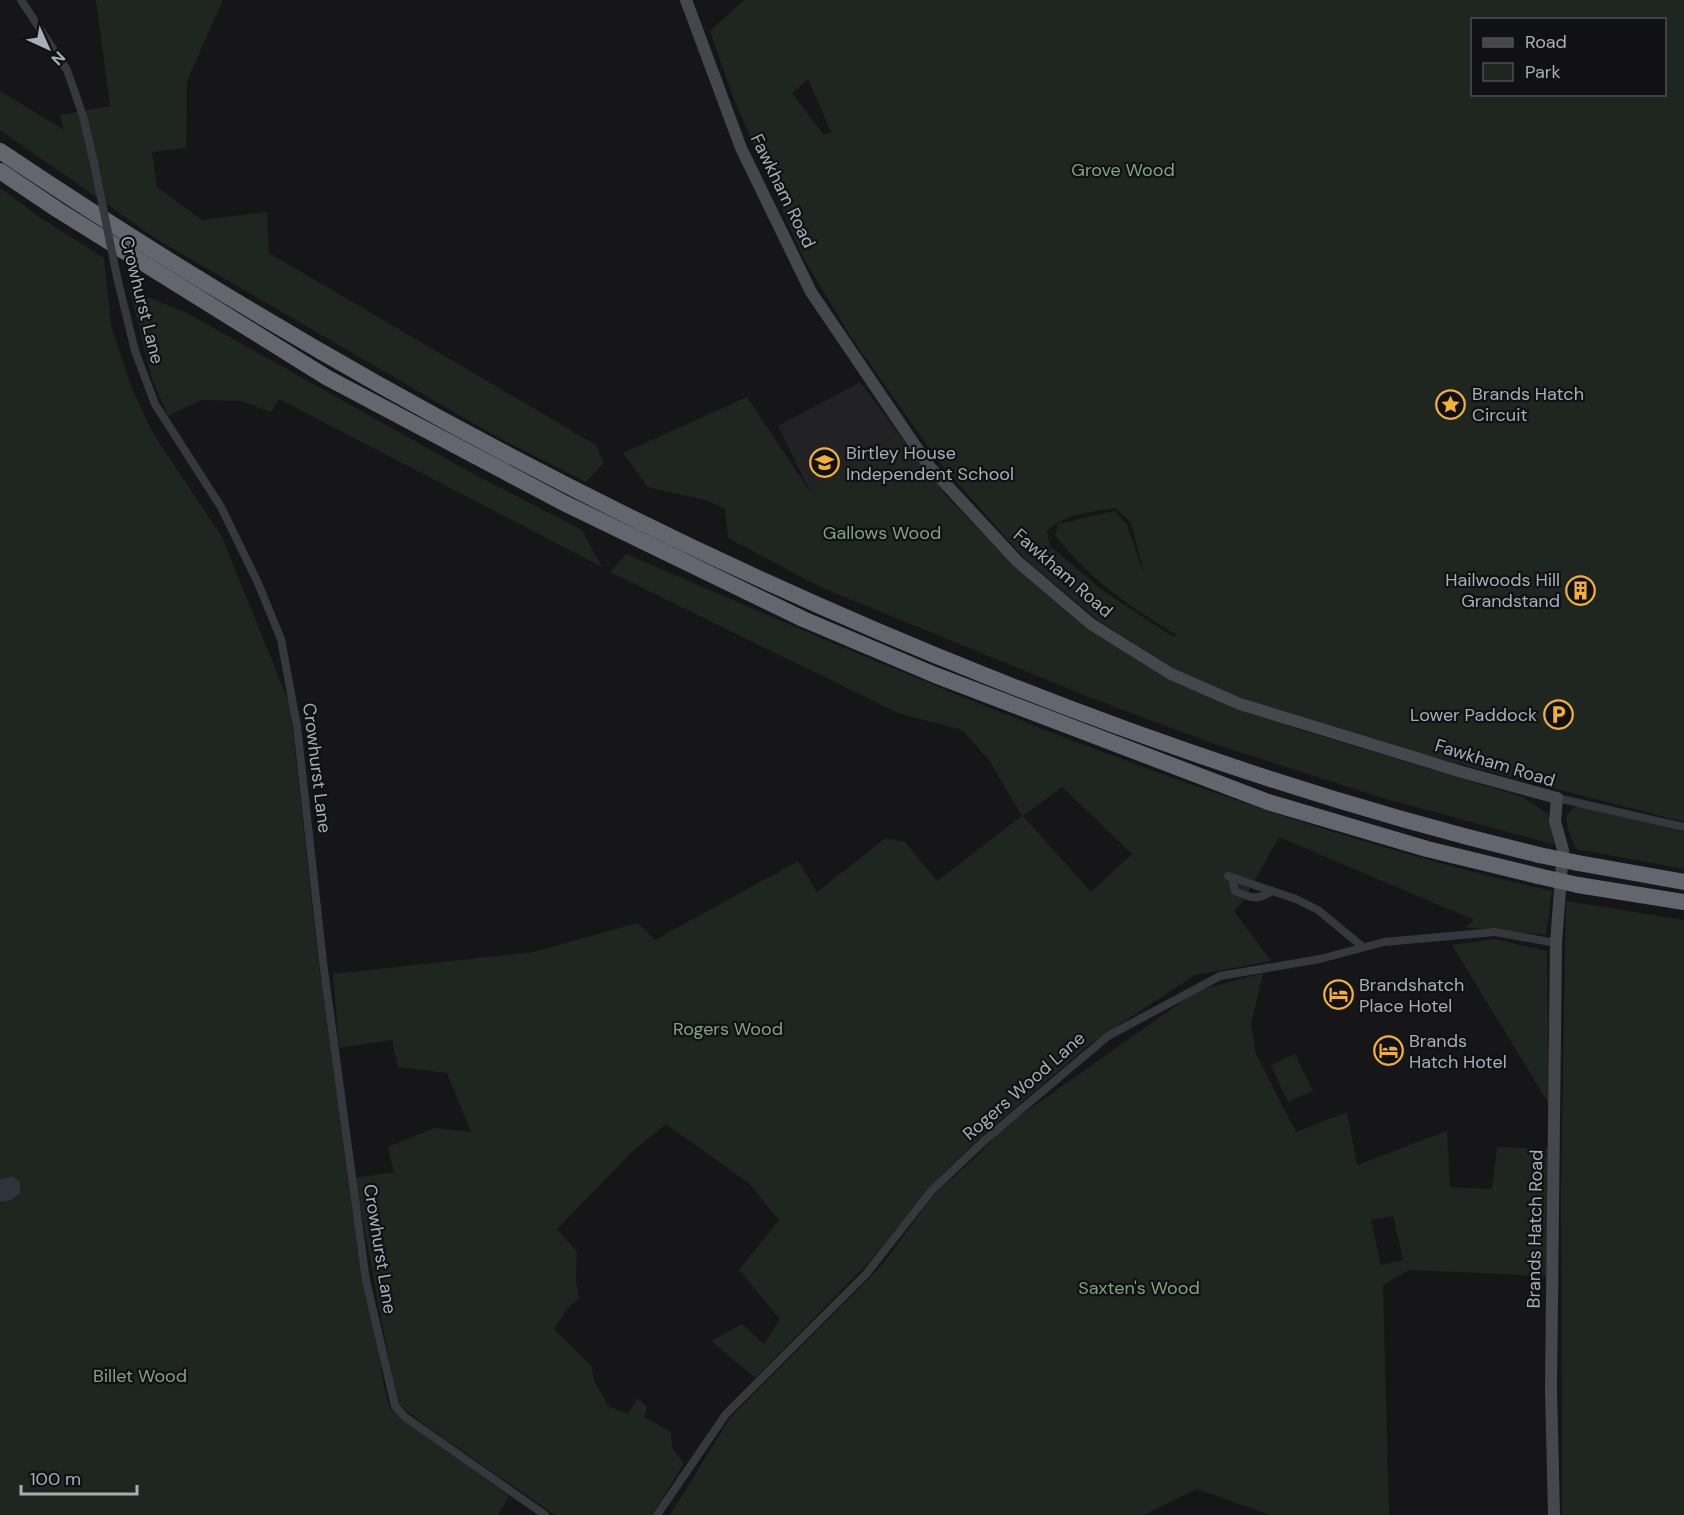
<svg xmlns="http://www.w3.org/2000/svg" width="1684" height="1515" font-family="'DM Sans',sans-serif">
  <rect width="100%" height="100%" fill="#161618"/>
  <!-- built -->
  <path fill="#222225" d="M860,382L898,433L811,493L778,426Z"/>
  <!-- green -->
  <path fill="#1e261f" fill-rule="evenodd" d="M96,0H223L187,81L186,148L152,152L157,187L202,220L267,212L269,253L596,445L604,463L586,482L497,437L158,240L0,130V91L64,130L60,115L110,106Z
    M744,0H1684V822L1364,739L1253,702L1180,673L1099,621L1024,558L939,462L851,337L804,259L735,102L710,31ZM1472,20H1664V94H1472ZM808,79L831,132L823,134L792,93ZM1116,508L1131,523L1145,577L1127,525L1115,511L1058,524L1055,535C1086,577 1132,608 1177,635L1173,637L1102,590L1050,546L1047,531C1067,513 1091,512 1116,508Z
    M0,188L41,218L104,258L111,325L133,391L154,435L222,537L290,705L318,960L384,1386L390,1409L509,1496L498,1515H0Z
    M130,290L187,313L468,471L582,530L602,567L279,399L271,412L241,401L201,400L168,416L152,379Z
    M747,397L811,493L898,433L948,498L1012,563L1086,628L1164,676L1298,729L1523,797L1548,814L1555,845L1383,798L1214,744L1096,700L820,587L728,538L725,509L709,501L648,487L623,453Z
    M626,554C927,684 1231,818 1552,891L1546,935L1465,927L1474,920L1279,837L1243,901L1234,911L1271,961L1195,975L1090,1044L982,1136L933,1183L870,1261L755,1378L711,1341L742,1324L764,1344L780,1319L739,1270L779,1220L750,1184L666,1124L633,1151L557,1229L577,1252L576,1281L579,1298L567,1309L554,1329L592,1367L594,1380L608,1406L628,1414L638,1398L647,1407L644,1417L671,1432L672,1448L684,1463L652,1515H555L429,1428L397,1403L355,1178L394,1172L388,1147L434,1128L471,1132L447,1073L398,1067L392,1040L339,1048L333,974L533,952L638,923L655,940L798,861L817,892L886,838L905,842L937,881L1022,816L989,760L962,730L898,713L610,572ZM1062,787L1132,854L1091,892L1023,816Z
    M1579,806L1684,832V869L1576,849L1568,830L1566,817L1572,809Z
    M1566,901L1684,920V1515H1562L1561,1189Z
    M1495,939L1547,951L1549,1104L1452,945Z
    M1263,973L1251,1025L1256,1054L1296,1132L1347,1112L1357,1165L1447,1131L1450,1187L1492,1189L1497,1147L1549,1149V1276L1409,1270L1383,1285L1389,1515H1270L1197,1489L1144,1515H670L730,1418L883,1264L934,1194L977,1156L1003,1128L1197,991ZM1393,1216L1403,1260L1381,1265L1371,1220Z
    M1295,1054L1313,1091L1288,1102L1271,1065Z"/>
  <!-- water -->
  <path fill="#2c353c" d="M12,1176L20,1182V1193L11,1200L0,1202V1180Z"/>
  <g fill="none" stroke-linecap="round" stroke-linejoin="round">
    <!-- street -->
    <path stroke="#37383d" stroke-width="8" d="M21,0L67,70L83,116L94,163
      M117,277L135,351L155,404L221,507L258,583L281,639L297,726L323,962L366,1280L395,1406L405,1417L545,1515
      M1557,798L1684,827
      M1228,876L1296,899L1318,910L1363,947
      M1232,878L1235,891C1250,898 1258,901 1272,891
      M657,1515L726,1414L866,1274L932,1190L985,1140L1108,1036L1220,976L1320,959L1384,942L1495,932L1556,943"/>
    <!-- secondary -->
    <path stroke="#45474d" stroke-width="12" d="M686,0L741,148L811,292L929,466L1017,561L1091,624L1171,674L1240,704L1462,772L1557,798L1555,821L1563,850L1556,943L1551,1389L1554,1515"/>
    <!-- highway -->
    <path stroke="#63666e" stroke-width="16" d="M0,151C313,361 644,540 994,679C1172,750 1352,810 1539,855
      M0,171L58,210L326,377L564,503L803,619L935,675L1268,802L1427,849L1538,876
      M1578,863L1684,882
      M1578,885L1684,902"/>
    <!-- street-bridge -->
    <path stroke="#37383d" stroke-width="8" d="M94,163L117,277"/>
    <!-- highway-bridge -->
    <path stroke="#63666e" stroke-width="16" d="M1539,855L1578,863
      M1538,876L1578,885"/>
  </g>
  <!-- icons -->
  <defs>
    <symbol id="sight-ring" viewBox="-11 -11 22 22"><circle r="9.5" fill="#111113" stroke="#f2b134" stroke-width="1.5"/><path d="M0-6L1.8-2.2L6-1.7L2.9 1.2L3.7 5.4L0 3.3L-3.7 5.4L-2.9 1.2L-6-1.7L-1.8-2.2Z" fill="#f2b134"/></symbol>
    <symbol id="school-ring" viewBox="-11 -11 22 22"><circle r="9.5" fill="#111113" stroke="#f2b134" stroke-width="1.5"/><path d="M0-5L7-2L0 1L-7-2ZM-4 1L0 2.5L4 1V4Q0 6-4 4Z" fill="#f2b134"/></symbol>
    <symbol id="building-ring" viewBox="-11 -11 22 22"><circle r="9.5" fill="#111113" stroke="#f2b134" stroke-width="1.5"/><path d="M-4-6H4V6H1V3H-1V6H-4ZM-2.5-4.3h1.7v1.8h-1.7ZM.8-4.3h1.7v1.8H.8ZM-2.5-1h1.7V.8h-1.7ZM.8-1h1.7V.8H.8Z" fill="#f2b134"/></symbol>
    <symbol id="parking-ring" viewBox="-11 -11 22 22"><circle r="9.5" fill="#111113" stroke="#f2b134" stroke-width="1.5"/><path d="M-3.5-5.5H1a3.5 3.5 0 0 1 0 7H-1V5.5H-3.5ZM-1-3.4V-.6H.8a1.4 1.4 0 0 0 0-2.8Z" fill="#f2b134"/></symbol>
    <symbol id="hotel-ring" viewBox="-11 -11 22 22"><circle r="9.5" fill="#111113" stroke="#f2b134" stroke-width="1.5"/><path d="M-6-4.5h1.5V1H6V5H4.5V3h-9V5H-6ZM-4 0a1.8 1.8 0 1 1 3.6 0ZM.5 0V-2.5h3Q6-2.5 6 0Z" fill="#f2b134"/></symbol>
  </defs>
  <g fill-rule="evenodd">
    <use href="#sight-ring" x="1434" y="388" width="33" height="33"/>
    <use href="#school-ring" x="808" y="446" width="33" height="33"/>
    <use href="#building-ring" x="1564" y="574" width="33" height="33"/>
    <use href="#parking-ring" x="1542" y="698" width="33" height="33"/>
    <use href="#hotel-ring" x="1322" y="978" width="33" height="33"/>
    <use href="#hotel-ring" x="1372" y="1034" width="33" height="33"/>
  </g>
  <g text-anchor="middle" stroke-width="4.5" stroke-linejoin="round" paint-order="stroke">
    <!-- park labels -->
    <g font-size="18" fill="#7fa381" stroke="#111113">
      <text x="1123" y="176">Grove Wood</text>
      <text x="882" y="539">Gallows Wood</text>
      <text x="728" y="1035">Rogers Wood</text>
      <text x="1139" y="1294">Saxten's Wood</text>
      <text x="140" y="1382">Billet Wood</text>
    </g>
    <!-- street labels -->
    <g font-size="18" fill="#a8adb8" stroke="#111113">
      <text transform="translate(783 191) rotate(64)" y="6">Fawkham Road</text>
      <text transform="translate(142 300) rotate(76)" y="6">Crowhurst Lane</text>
      <text transform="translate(1063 573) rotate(41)" y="6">Fawkham Road</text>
      <text transform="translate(1495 763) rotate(17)" y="6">Fawkham Road</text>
      <text transform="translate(317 768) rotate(83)" y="6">Crowhurst Lane</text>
      <text transform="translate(1024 1086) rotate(-41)" y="6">Rogers Wood Lane</text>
      <text transform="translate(1535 1229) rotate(-89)" y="6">Brands Hatch Road</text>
      <text transform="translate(380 1249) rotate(81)" y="6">Crowhurst Lane</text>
    </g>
    <!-- poi labels -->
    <g font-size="18" fill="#a8adb8" stroke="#111113" text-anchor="start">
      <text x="1472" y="400">Brands Hatch<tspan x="1472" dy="21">Circuit</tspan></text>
      <text x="846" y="459">Birtley House<tspan x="846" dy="21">Independent School</tspan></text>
      <text x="1560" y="586" text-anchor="end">Hailwoods Hill<tspan x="1560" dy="21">Grandstand</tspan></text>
      <text x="1537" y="721" text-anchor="end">Lower Paddock</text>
      <text x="1359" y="991">Brandshatch<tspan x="1359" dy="21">Place Hotel</tspan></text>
      <text x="1409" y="1047">Brands<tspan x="1409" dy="21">Hatch Hotel</tspan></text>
    </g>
  </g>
  <!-- legend -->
  <rect x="1471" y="18" width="195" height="78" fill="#111113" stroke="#4d4f55" stroke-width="1.5"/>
  <rect x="1483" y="38" width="30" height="9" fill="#45474d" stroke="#4d4f55" stroke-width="1.5"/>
  <text x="1525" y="48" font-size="18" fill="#a8adb8">Road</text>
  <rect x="1483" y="63" width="30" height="18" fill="#1e261f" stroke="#4d4f55" stroke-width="1.5"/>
  <text x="1525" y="78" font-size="18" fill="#a8adb8">Park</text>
  <!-- north arrow -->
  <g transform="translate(48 48) rotate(135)" stroke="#111113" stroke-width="4.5" paint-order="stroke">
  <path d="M0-4.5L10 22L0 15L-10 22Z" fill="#a8adb8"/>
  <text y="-9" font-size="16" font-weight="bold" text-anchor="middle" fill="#a8adb8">N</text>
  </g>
  <!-- scale -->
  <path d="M21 1485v9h116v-9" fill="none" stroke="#a8adb8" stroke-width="3"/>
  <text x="30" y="1485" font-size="18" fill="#a8adb8" stroke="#111113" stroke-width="4.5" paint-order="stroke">100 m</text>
</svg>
